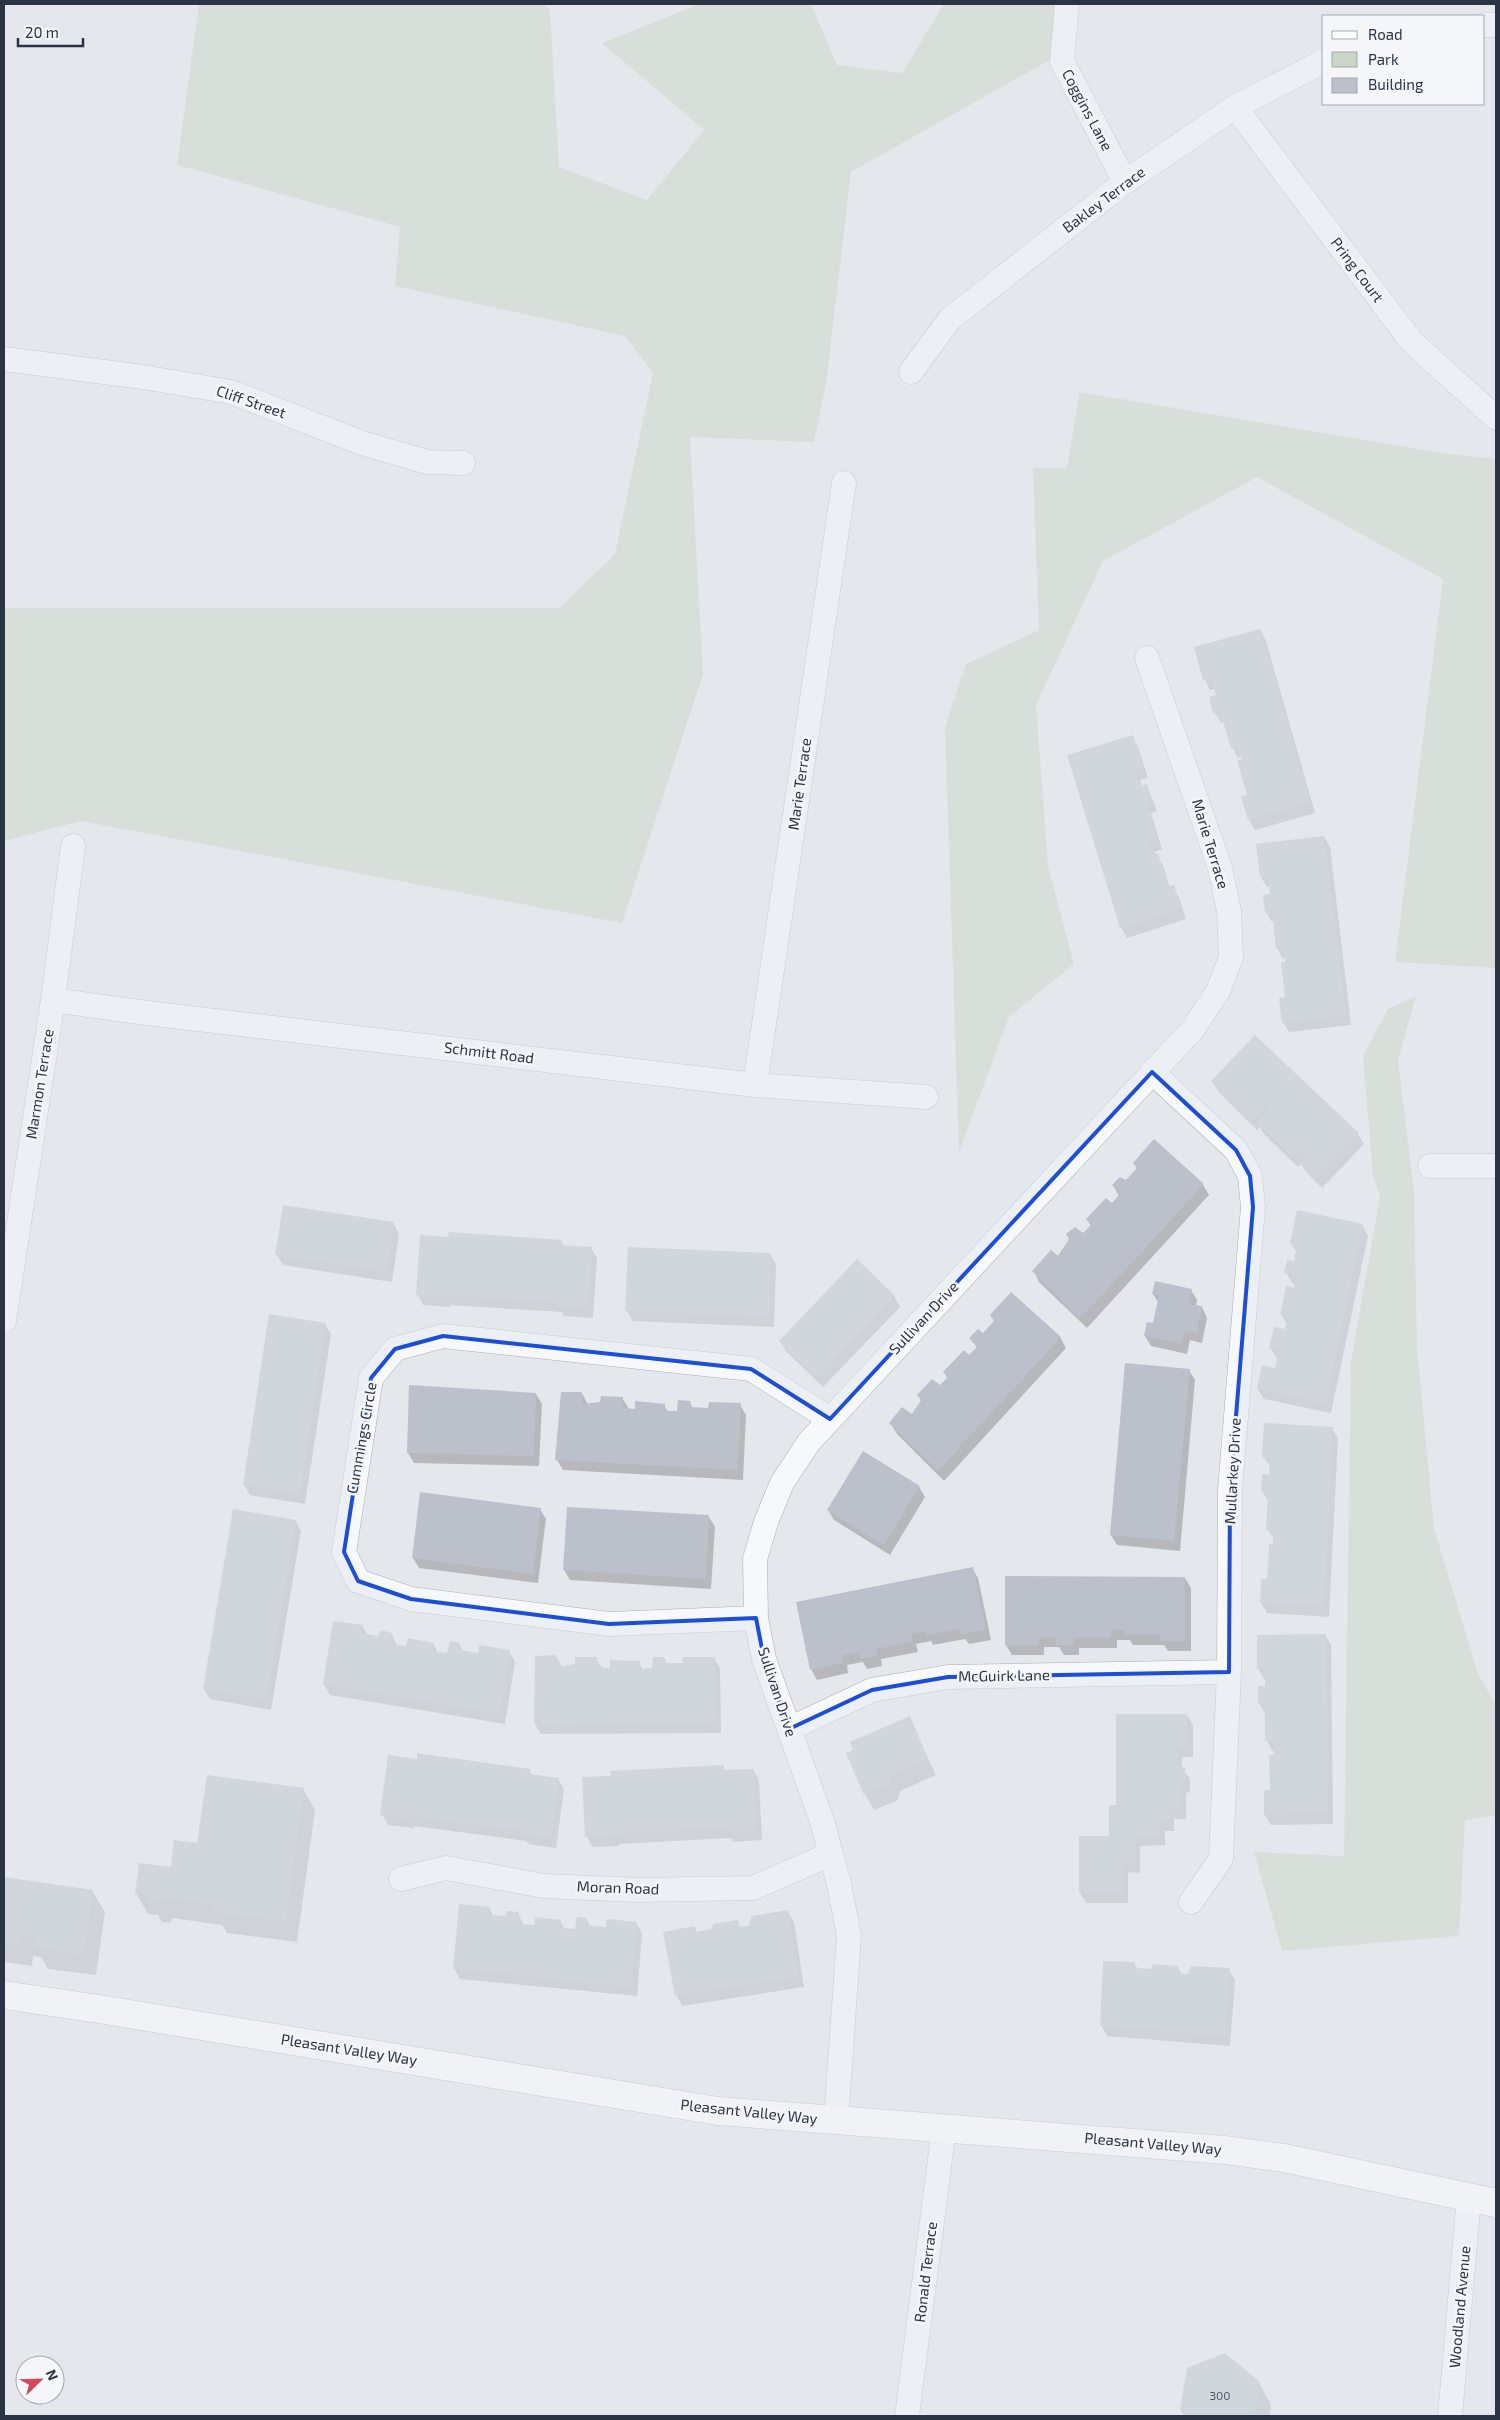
<svg xmlns="http://www.w3.org/2000/svg" width="1500" height="2420" font-family="'Exo 2',sans-serif">
  <rect width="100%" height="100%" fill="#e4e7ec"/>
  <!-- green -->
  <path fill="#c9d6c5" d="M199,4H543L550,10L559,167L647,200L704,130L602,43L699,4H811L837,65L902,73L944,4H1064L1055,57L851,172L826,384L814,442L690,437L703,674L622,923L81,821L4,841V608H560L615,554L653,373L625,336L395,286L400,227L177,165Z
    M1080,392L1448,454L1496,459V968L1395,962L1443,579L1257,477L1103,561L1036,705L1048,866L1074,964L1009,1017L959,1152L945,727L966,664L1039,630L1033,468H1067Z
    M1416,996L1398,1061L1414,1191L1417,1348L1434,1528L1478,1674L1496,1705V1815L1465,1820L1459,1936L1282,1951L1254,1852L1344,1856L1351,1361L1380,1196L1373,1176L1363,1056L1388,1009Z"/>
  <!-- shadow -->
  <path fill="#0003" d="M1260,630L1266,641L1315,813L1255,830L1249,820V796L1242,756L1238,758L1232,747L1224,722L1221,723L1215,713L1210,698L1217,696L1215,689L1210,690L1205,680L1195,648Z
    M1132,736L1138,747L1148,778L1140,780L1142,787L1147,786L1157,811L1151,813L1162,849L1154,852L1163,865L1170,888L1173,887L1179,897L1186,919L1127,938L1121,927Z
    M1324,837L1330,847L1351,1025L1289,1032L1283,1022L1286,998V958L1283,959L1277,948L1274,921L1272,922L1266,912L1271,895L1270,887H1267L1261,877Z
    M1212,1081L1358,1134L1364,1144L1322,1188L1306,1172L1301,1164L1298,1167L1263,1133L1260,1127L1257,1130L1218,1091Z
    M1126,1182L1203,1185L1209,1195L1087,1328L1039,1282L1034,1271L1059,1258L1083,1235L1091,1226L1087,1219L1112,1204L1119,1196L1113,1185Z
    M393,1223L399,1234L392,1282L283,1265L277,1255Z
    M1362,1225L1368,1236L1331,1413L1264,1399L1258,1389L1276,1370L1278,1359L1270,1348L1275,1328L1286,1331L1287,1325L1281,1314L1296,1284L1292,1283L1286,1272L1295,1263L1297,1253L1291,1243Z
    M450,1238L561,1241L564,1246L591,1248L597,1258L593,1318L564,1316L562,1312L450,1305V1307L423,1305L418,1295Z
    M770,1254L776,1264L774,1327L633,1321L627,1311Z
    M1191,1290L1197,1300L1196,1306L1202,1307L1207,1318L1202,1343L1190,1340L1187,1354L1151,1346L1145,1336L1154,1324L1158,1302L1153,1294Z
    M894,1296L900,1307L823,1387L786,1351L780,1341Z
    M325,1324L331,1334L305,1504L250,1495L244,1485Z
    M983,1334L1060,1337L1066,1348L944,1481L897,1434L891,1424L912,1416L948,1379L944,1372L970,1357L977,1348L971,1338Z
    M1127,1364L1189,1370L1195,1380L1180,1551L1117,1545L1111,1535Z
    M582,1393L588,1405L622,1398L629,1409L636,1410L664,1405L668,1412H678L690,1402L693,1409L709,1410L740,1405L746,1415L743,1480L563,1470L557,1460Z
    M536,1394L542,1404L539,1466L414,1463L408,1453Z
    M1332,1428L1338,1438L1329,1617L1267,1613L1261,1603L1262,1580H1268L1275,1540L1267,1529L1269,1502L1262,1491L1271,1476V1467L1263,1457Z
    M863,1453L919,1487L925,1497L890,1555L834,1520L828,1510Z
    M540,1509L546,1519L538,1583L419,1568L413,1558Z
    M709,1517L715,1527L711,1589L570,1580L564,1570Z
    M295,1521L301,1531L271,1710L210,1699L204,1689Z
    M972,1568L978,1578L991,1640L969,1644L965,1639L933,1645L931,1641L916,1644L918,1652L881,1659L882,1666L867,1669L863,1662L847,1665L848,1673L817,1680L811,1669Z
    M1185,1578L1191,1588V1651H1168L1164,1645H1133L1130,1640H1117V1648H1079V1655H1064L1059,1647H1044V1655H1012L1006,1645Z
    M335,1622L362,1626L368,1635L379,1637L392,1634L397,1646L407,1648L433,1644L438,1653L448,1655L459,1644L464,1652L479,1654L509,1651L515,1662L505,1724L330,1695L324,1684Z
    M1325,1635L1331,1645L1333,1824L1271,1825L1265,1815L1271,1791L1275,1751H1273L1267,1741L1265,1713L1259,1703L1267,1687V1679H1264L1258,1668Z
    M556,1656L562,1667L596,1659L603,1669L611,1670L639,1662L643,1670L653,1669L664,1659L667,1665H684L714,1658L720,1668L721,1733L541,1734L535,1724Z
    M1187,1715L1193,1725V1757H1182V1768L1190,1779V1792L1186,1793V1819H1174V1831H1165V1845L1140,1846V1873L1128,1872V1903H1086L1080,1892L1110,1838L1117,1806Z
    M909,1718L936,1775L900,1791L898,1800L874,1810L865,1794Z
    M723,1767L726,1771L753,1770L759,1780L762,1840L733,1842L732,1838L619,1844V1846L593,1847L587,1837L584,1778Z
    M529,1770L532,1775L558,1779L564,1789L556,1848L528,1844L526,1841L414,1826V1828L388,1825L382,1814Z
    M303,1789L315,1810L297,1942L227,1933L222,1925L172,1918L171,1923L162,1922L158,1915L148,1914L136,1893L172,1868L198,1845Z
    M4,1878L92,1891L105,1912L96,1975L48,1969L41,1957L33,1956L32,1966L4,1962Z
    M489,1908L494,1917L505,1918L518,1913L524,1926L535,1927L560,1921L565,1930L576,1931L586,1919L591,1927L607,1928L637,1924L642,1934L637,1996L460,1979L454,1968Z
    M788,1912L794,1922L804,1987L682,2006L677,1996L694,1927L697,1933L713,1930L737,1921L741,1928Z
    M1134,1963L1138,1969L1152,1970L1178,1968L1182,1975L1229,1970L1235,1980L1230,2046L1107,2036L1101,2025Z
    M1259,2383L1271,2405L1270,2416H1184L1181,2410Z"/>
  <!-- building -->
  <path fill="#bbc0ca" d="M1260,629L1310,803L1248,820L1241,796L1247,795L1237,761L1242,759L1238,746L1231,748L1220,711L1213,713L1209,697L1216,695L1211,678L1203,680L1194,647Z
    M1133,735L1143,767L1135,770L1140,786L1147,784L1152,801L1146,803L1157,839L1149,841L1154,855L1158,853L1168,887L1174,885L1181,909L1120,928L1067,755Z
    M1324,836L1346,1015L1282,1023L1279,998L1285,997L1281,962H1285L1284,948L1276,949L1272,911L1265,912L1263,895L1270,894L1268,877H1260L1256,844Z
    M1255,1035L1359,1133L1316,1178L1298,1162L1305,1155L1299,1150L1292,1157L1256,1123L1270,1108L1266,1105L1251,1121L1211,1081Z
    M1154,1139L1204,1184L1080,1319L1032,1271L1051,1250L1058,1256L1069,1239L1066,1234L1075,1227L1083,1233L1091,1225L1086,1219L1106,1198L1112,1203L1120,1194L1112,1185L1120,1177L1126,1180L1137,1168L1133,1163Z
    M283,1205L394,1222L387,1272L275,1255Z
    M1297,1210L1363,1224L1326,1404L1257,1389L1262,1365L1275,1368L1279,1350L1269,1348L1274,1327L1285,1329L1288,1316L1280,1315L1286,1286L1294,1288L1296,1275L1284,1273L1287,1260L1294,1261L1297,1245L1290,1243Z
    M449,1232L562,1240V1245L592,1247L588,1308L557,1306L558,1303L445,1295V1297L416,1295L420,1235L448,1237Z
    M628,1247L771,1253L769,1317L625,1311Z
    M857,1259L895,1296L817,1378L779,1341Z
    M1155,1281L1192,1289L1189,1304L1202,1306L1197,1333L1185,1331L1182,1344L1144,1336L1147,1322L1153,1323L1159,1295L1152,1294Z
    M1011,1292L1061,1337L938,1471L889,1423L902,1407L912,1414L921,1400L917,1395L932,1379L940,1385L948,1377L943,1372L964,1350L969,1355L977,1347L969,1338L978,1329L983,1333L994,1321L990,1315Z
    M269,1314L326,1323L300,1494L243,1485Z
    M1125,1363L1190,1369L1174,1541L1110,1535Z
    M409,1385L536,1393L534,1456L407,1453Z
    M561,1392H582L583,1404L600,1402L601,1396L623,1397V1408L635,1409V1401L665,1404V1411H677L678,1400L690,1401L691,1407L708,1408L709,1402L741,1403L738,1470L555,1460Z
    M1264,1423L1333,1427L1324,1607L1260,1603L1261,1579H1267L1269,1544H1273L1274,1530H1266L1268,1492L1261,1491L1262,1474L1269,1475L1270,1457H1262Z
    M863,1451L920,1486L884,1545L827,1510Z
    M420,1492L541,1508L533,1574L412,1558Z
    M567,1507L709,1515L706,1579L563,1570Z
    M233,1509L296,1520L266,1700L203,1689Z
    M973,1567L986,1630L961,1634V1629L926,1635L925,1631L911,1634L913,1642L876,1649L877,1656L860,1659L859,1652L842,1655L843,1663L810,1670L796,1602Z
    M1005,1576L1185,1577V1641H1160L1161,1635H1125V1630H1111V1638H1074L1073,1645H1056V1637H1039V1645H1005Z
    M333,1621L363,1625L362,1633L378,1636L381,1630L392,1633L390,1644L406,1646L408,1638L434,1643L433,1651L447,1653L450,1641L460,1643L459,1650L478,1653L479,1645L510,1650L499,1714L323,1684Z
    M1326,1634L1328,1814L1264,1815V1790H1270L1269,1755H1274L1273,1741H1265V1703H1258V1686H1265V1668L1257,1669V1635Z
    M556,1655L558,1667L575,1664V1657H597L598,1668H610V1660L640,1661V1669L652,1668L653,1657H664L666,1663H682L683,1657H715L716,1723L534,1724L535,1656Z
    M1116,1714H1187V1747H1177V1767H1185V1782L1181,1783L1180,1809H1169V1821H1160V1836H1135V1863H1123V1893H1079V1836H1109V1805H1116Z
    M910,1716L928,1759L891,1775L889,1784L864,1795L846,1753L853,1750L850,1742Z
    M417,1753L530,1769L529,1774L559,1778L551,1839L520,1834L522,1831L409,1816V1819L380,1815L388,1755L417,1759Z
    M724,1765V1770L754,1769L757,1830L726,1832L727,1828L614,1834V1836L585,1837L582,1777L611,1776L610,1771Z
    M207,1775L304,1788L286,1922L213,1912L214,1905L160,1897L159,1903L149,1901V1895L135,1893L139,1863L171,1867L174,1840L197,1843Z
    M4,1877L93,1890L84,1955L34,1948L36,1938L22,1936L20,1945L4,1943Z
    M459,1904L490,1907L489,1915L505,1916L507,1911L519,1912L518,1924L534,1925L535,1917L561,1920L560,1928L575,1929L577,1917L587,1918L586,1925L606,1927L607,1919L637,1922L631,1987L453,1969Z
    M788,1910L799,1977L675,1996L663,1932L695,1926L696,1932L712,1929L713,1924L738,1920L740,1927L749,1926L751,1916Z
    M1103,1961L1135,1962V1968L1151,1969L1153,1964L1178,1966L1179,1974H1188L1191,1966L1230,1968L1225,2036L1100,2026Z
    M1225,2353L1260,2382L1255,2416H1186L1180,2410L1187,2368Z"/>
  <g fill="none" stroke-linecap="round" stroke-linejoin="round">
    <defs>
      <path id="street" d="M1067,4L1062,61L1125,182
        M1484,25H1496
        M1235,107L1412,342L1496,418
        M4,359L143,377L231,392L362,443L427,462L463,463
        M911,372L950,319L1125,182L1235,107L1324,61
        M53,1000L139,1012L755,1085L926,1097
        M1152,1072L1236,1150L1250,1176L1253,1207L1230,1490L1229,1672L1221,1859L1191,1902
        M755,1085L844,483
        M1430,1166H1496
        M4,1321L53,1000L73,846
        M756,1618L609,1624L411,1599L358,1581L344,1552L371,1378L395,1349L443,1336L751,1369L830,1419
        M789,1729L872,1690L948,1677L1229,1672
        M401,1879L446,1868L544,1886L639,1890L753,1888L831,1854
        M836,2121L849,1936L839,1884L822,1821L764,1659L756,1618L755,1559L766,1522L782,1483L809,1442L1193,1029L1218,991L1231,957L1229,911L1220,868L1147,658
        M907,2416L944,2128
        M1450,2416L1469,2197"/>
      <path id="secondary" d="M4,1995L99,2009L718,2111L1225,2150L1284,2158L1496,2203"/>
    </defs>
    <!-- street casing -->
    <use href="#street" stroke="#a9aeb7" stroke-width="25"/>
    <!-- secondary casing -->
    <use href="#secondary" stroke="#a9aeb7" stroke-width="29"/>
    <!-- street -->
    <use href="#street" stroke="#f7f8fa" stroke-width="24"/>
    <!-- secondary -->
    <use href="#secondary" stroke="#fff" stroke-width="28"/>
  </g>
  <!-- marked area -->
  <path d="M0 0H1500V2420H0ZM1152,1072L1236,1150L1250,1176L1253,1207L1230,1490L1229,1672L948,1677L872,1690L789,1729L764,1659L756,1618L609,1624L411,1599L358,1581L344,1552L371,1378L395,1349L443,1336L751,1369L830,1419Z" fill="#e4e7ec" fill-opacity=".55" fill-rule="evenodd"/>
  <path fill="none" stroke="#1d4ed8" stroke-width="4" stroke-linejoin="round" d="M1152,1072L1236,1150L1250,1176L1253,1207L1230,1490L1229,1672L948,1677L872,1690L789,1729L764,1659L756,1618L609,1624L411,1599L358,1581L344,1552L371,1378L395,1349L443,1336L751,1369L830,1419Z"/>
  <g text-anchor="middle" stroke-width="5" stroke-linejoin="round" paint-order="stroke">
    <!-- number labels -->
    <g font-size="12" fill="#4f5766">
      <text x="1220" y="2400">300</text>
    </g>
    <!-- street labels -->
    <g font-size="15" fill="#2b3445" stroke="#f4f6f9">
      <text transform="translate(1087 110) rotate(62)" y="5">Coggins Lane</text>
      <text transform="translate(1104 200) rotate(-37)" y="5">Bakley Terrace</text>
      <text transform="translate(1357 270) rotate(53)" y="5">Pring Court</text>
      <text transform="translate(251 402) rotate(19)" y="5">Cliff Street</text>
      <text transform="translate(800 784) rotate(-82)" y="5">Marie Terrace</text>
      <text transform="translate(1210 844) rotate(73)" y="5">Marie Terrace</text>
      <text transform="translate(489 1053) rotate(7)" y="5">Schmitt Road</text>
      <text transform="translate(40 1084) rotate(-81)" y="5">Marmon Terrace</text>
      <text transform="translate(924 1318) rotate(-47)" y="5">Sullivan Drive</text>
      <text transform="translate(362 1438) rotate(-80)" y="5">Cummings Circle</text>
      <text transform="translate(1233 1471) rotate(-87)" y="5">Mullarkey Drive</text>
      <text transform="translate(1004 1676) rotate(-1)" y="5">McGuirk Lane</text>
      <text transform="translate(777 1692) rotate(72)" y="5">Sullivan Drive</text>
      <text transform="translate(618 1888) rotate(2)" y="5">Moran Road</text>
      <text transform="translate(349 2050) rotate(9)" y="5">Pleasant Valley Way</text>
      <text transform="translate(749 2112) rotate(6)" y="5">Pleasant Valley Way</text>
      <text transform="translate(1153 2144) rotate(5)" y="5">Pleasant Valley Way</text>
      <text transform="translate(926 2272) rotate(-83)" y="5">Ronald Terrace</text>
      <text transform="translate(1460 2307) rotate(-85)" y="5">Woodland Avenue</text>
    </g>
  </g>
  <!-- border -->
  <rect width="1500" height="2420" fill="none" stroke="#2b3445" stroke-width="10"/>
  <!-- legend -->
  <rect x="1322" y="15" width="162" height="90" fill="#f4f6f9" stroke="#a4a8b1"/>
  <rect x="1332" y="31" width="25" height="8" fill="#ffffff" stroke="#a4a8b1"/>
  <text x="1368" y="40" font-size="15" fill="#2b3445">Road</text>
  <rect x="1332" y="52" width="25" height="15" fill="#c9d6c5" stroke="#a4a8b1"/>
  <text x="1368" y="65" font-size="15" fill="#2b3445">Park</text>
  <rect x="1332" y="78" width="25" height="15" fill="#bbc0ca" stroke="#a4a8b1"/>
  <text x="1368" y="90" font-size="15" fill="#2b3445">Building</text>
  <!-- north arrow -->
  <g transform="translate(40 2380) rotate(67)"><circle r="24" fill="#f4f6f9" stroke="#a4a8b1"/>
  <path d="M0-4L9 19L0 12L-9 19Z" fill="#d1495b"/>
  <text y="-8" font-size="14" font-weight="bold" text-anchor="middle" fill="#2b3445">N</text>
  </g>
  <!-- scale -->
  <path d="M18 38v8h65v-8" fill="none" stroke="#2b3445" stroke-width="2.5"/>
  <text x="25" y="38" font-size="15" fill="#2b3445" stroke="#f4f6f9" stroke-width="4" paint-order="stroke">20 m</text>
</svg>
